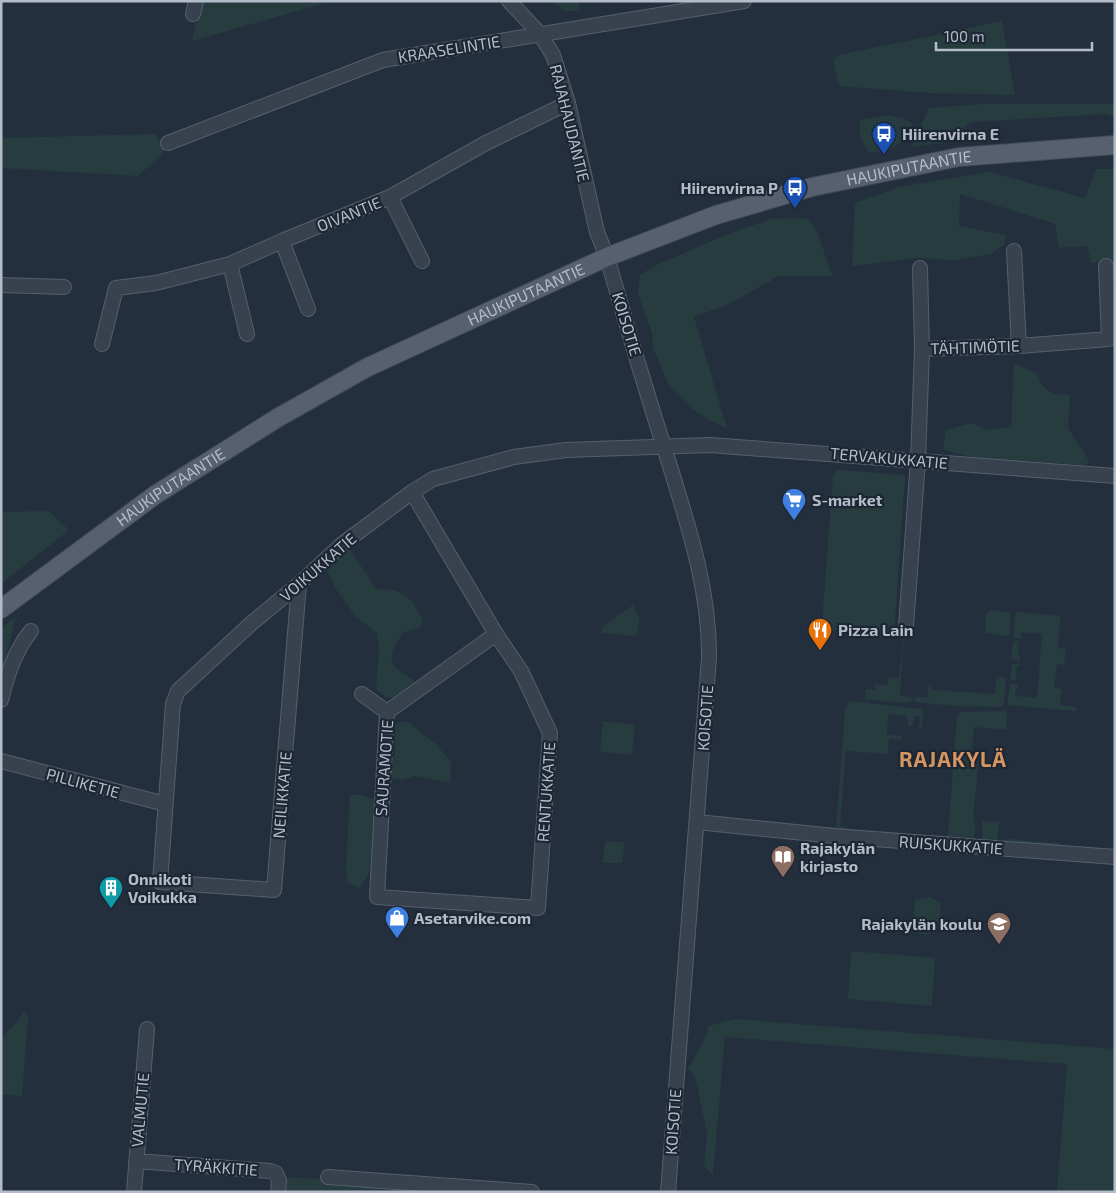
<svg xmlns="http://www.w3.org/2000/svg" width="1116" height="1193" font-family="'Exo 2',sans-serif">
  <rect width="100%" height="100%" fill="#242f3e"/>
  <!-- green -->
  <path fill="#263c3f" d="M202,1H332L192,41Z
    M551,1H579L580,11H565Z
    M1002,21L1015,95L930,93L839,86L833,61L839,55Z
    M983,104H1115V117L1104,114L971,122L943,143L911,147L929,108Z
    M887,115L905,119L913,124C897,150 897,148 868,153L860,135V120Z
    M155,134L165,151L138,176L1,168V138Z
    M1096,169H1115V267L1109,261L1091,263L1087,246L1059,248L1055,224L960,194L959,226L1006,235L1004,244L991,254L955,260L914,258L852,266L855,203L899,187L989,172L1085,198Z
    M797,218L809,220L817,231L832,276H779L727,305L694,317L727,428L709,420L691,408L669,386L653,348L652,333L638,294L640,275L654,266L728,234L771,219Z
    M1014,363L1038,374L1040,383L1052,394L1070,395L1068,428L1088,459V464L1084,465L976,458L943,450L946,430L972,423L986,430L1011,427Z
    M842,470L901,475L905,477L894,636L891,638L849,636L843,631L826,629L822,623L833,476L836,471Z
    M49,511L69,530L1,584V512Z
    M349,549L377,589C404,589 411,597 423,620L419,628L404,632L394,646L391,658L394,666L418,684L399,698L385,697L376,689L379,649L377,633L356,617L336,589L325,568L335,555Z
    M633,605L640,619L636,636L601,633L602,627Z
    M991,610L1011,613L1009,636L985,633L986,614Z
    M1018,612L1060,616L1058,648L1066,649L1064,665L1057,664L1054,688L1062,689L1060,705L1076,707L1077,710L1075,711L1007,705L1010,684H1018V689H1016L1015,696L1037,698L1042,634L1021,632L1022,638H1013L1015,616V613Z
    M16,617L1,681V628Z
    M904,635L900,695L913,697L912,702L903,703L865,699L866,689L875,690V684L887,685L889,677L899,678L903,640Z
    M1013,641H1019L1018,656H1020V661L1011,659Z
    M1012,664H1020V666H1017L1016,680L1018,681L1010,680Z
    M997,676L1006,678L1004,703L1002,707L955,706L915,702V697H927L929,683L931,685L932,690L995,694Z
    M851,701L919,709H922L923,712L922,728L919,727L920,716H914L913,726H908L907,716L888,714L887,735L902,736L901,740L889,739L888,754L846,751L840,826L846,827L845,831L837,830L836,827L845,710L847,704Z
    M961,712L1005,711L1007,713L1006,730L974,727L971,757H979V761L973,816C976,822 976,834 972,840L948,838V835L957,717Z
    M407,721L437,745L451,763L450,783L414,776L402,780L390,778L395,753V724Z
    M603,721L635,725L632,755L600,752Z
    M350,795H362L376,800L373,863L366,879L358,888L347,882L346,867Z
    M982,821L999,822L997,843L982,841Z
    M1007,839L1059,843L1061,846L1002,842L1003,840Z
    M605,841L625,842L622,863H603Z
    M930,897L941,903L939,928L926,935L912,931L915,900Z
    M851,951L935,958L932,1006L848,999Z
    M25,1011L28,1017L22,1096L1,1094V1040Z
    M735,1019L1115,1049V1192H1057L1067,1064L725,1037L713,1175L704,1166L707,1133L695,1076L688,1069L706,1036L708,1026Z
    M288,1177L373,1183L376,1185L381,1192H281L284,1178Z"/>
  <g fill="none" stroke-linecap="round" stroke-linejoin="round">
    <defs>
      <path id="minor" d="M509,1L540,34L553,55L568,103L597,232L607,257C625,320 644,384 664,447C685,516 710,586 709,658L668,1192
        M193,14L196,1
        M168,143L383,60L744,1
        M390,197L422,261
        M282,241L308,309
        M1014,251L1019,346
        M230,264L247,334
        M920,268L922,349
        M1,285L64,287
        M102,344L116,288L156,283L230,264L282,241L390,197L486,143L568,103
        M412,492L496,634L521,671L550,733L538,908L377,897L387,712L496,634
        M299,584L274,890L160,882L173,704L178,691L253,622L299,584L341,545L412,492L433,479L514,457L566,450L710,445L1115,476
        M906,627L918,460L922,349L1019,346L1109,339L1106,266
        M362,694L387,712
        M1,700C7,676 15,650 31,631
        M1,761L165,804
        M697,822L834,836L1115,857
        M136,1161L270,1171L276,1173L279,1181L278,1192
        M328,1177L532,1192
        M134,1192L147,1029"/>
      <g id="major">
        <path id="s1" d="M1,609L155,495L279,417L368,367L607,257L716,215L812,187L959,157L1115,145"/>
      </g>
    </defs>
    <!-- minor casing -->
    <use href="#minor" stroke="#565f6c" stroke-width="16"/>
    <!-- major casing -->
    <use href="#major" stroke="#414a57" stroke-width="20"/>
    <!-- minor -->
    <use href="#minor" stroke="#38414e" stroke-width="14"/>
    <!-- major -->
    <use href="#major" stroke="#56606e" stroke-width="18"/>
  </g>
  <!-- icons -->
  <defs>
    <symbol id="bus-pin" viewBox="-11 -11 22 30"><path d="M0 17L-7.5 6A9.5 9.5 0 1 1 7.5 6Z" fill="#1a4fb4" stroke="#1d2633"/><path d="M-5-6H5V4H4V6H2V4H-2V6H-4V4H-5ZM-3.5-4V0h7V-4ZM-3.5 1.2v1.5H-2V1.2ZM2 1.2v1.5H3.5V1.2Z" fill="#fff"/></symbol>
    <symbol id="supermarket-pin" viewBox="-11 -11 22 30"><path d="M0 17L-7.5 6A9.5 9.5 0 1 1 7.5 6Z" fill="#3f7fe0" stroke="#1d2633"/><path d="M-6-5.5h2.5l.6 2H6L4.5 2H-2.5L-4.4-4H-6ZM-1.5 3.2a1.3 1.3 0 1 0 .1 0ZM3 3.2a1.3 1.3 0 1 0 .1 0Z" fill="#fff"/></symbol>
    <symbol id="restaurant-pin" viewBox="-11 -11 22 30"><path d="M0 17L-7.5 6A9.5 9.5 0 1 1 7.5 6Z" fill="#e8710a" stroke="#1d2633"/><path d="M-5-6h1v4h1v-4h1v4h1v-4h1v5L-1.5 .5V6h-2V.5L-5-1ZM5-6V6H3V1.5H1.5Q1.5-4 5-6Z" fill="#fff"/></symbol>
    <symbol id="library-pin" viewBox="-11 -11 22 30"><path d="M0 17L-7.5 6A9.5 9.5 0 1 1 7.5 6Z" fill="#8d6e63" stroke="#1d2633"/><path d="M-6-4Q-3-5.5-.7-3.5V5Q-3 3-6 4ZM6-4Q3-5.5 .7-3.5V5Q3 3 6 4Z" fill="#fff"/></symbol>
    <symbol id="building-pin" viewBox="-11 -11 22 30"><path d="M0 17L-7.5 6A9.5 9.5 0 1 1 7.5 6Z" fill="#0f9aa8" stroke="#1d2633"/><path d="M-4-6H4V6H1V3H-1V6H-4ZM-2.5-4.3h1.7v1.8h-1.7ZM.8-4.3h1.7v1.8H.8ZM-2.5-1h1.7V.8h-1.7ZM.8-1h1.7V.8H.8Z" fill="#fff"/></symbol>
    <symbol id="shop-pin" viewBox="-11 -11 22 30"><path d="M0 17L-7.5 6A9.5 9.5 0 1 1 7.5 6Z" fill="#3f7fe0" stroke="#1d2633"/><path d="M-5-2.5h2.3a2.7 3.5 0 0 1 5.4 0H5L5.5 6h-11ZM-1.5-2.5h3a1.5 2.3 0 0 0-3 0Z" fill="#fff"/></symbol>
    <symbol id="school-pin" viewBox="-11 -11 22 30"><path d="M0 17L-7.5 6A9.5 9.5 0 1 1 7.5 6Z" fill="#8d6e63" stroke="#1d2633"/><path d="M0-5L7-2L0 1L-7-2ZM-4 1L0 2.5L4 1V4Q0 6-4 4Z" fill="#fff"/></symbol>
  </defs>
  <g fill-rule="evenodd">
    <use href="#bus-pin" x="870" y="120" width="28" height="38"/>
    <use href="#bus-pin" x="781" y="174" width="28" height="38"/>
    <use href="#supermarket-pin" x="780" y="486" width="28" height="38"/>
    <use href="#restaurant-pin" x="806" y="616" width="28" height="38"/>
    <use href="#library-pin" x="769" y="843" width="28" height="38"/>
    <use href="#building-pin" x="97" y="874" width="28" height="38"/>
    <use href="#shop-pin" x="383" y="904" width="28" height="38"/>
    <use href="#school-pin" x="985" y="910" width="28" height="38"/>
  </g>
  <g text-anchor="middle" stroke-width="4.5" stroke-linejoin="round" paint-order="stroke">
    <!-- street labels -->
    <g font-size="16" fill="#b4bcc9" stroke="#1d2633">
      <text transform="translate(449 49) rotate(-9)" y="6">KRAASELINTIE</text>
      <text transform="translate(570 123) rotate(76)" y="6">RAJAHAUDANTIE</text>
      <text dy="6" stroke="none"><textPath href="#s1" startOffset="1019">HAUKIPUTAANTIE</textPath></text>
      <text transform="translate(349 214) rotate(-22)" y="6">OIVANTIE</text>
      <text dy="6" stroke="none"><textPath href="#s1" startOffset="614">HAUKIPUTAANTIE</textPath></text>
      <text transform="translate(627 324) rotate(73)" y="6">KOISOTIE</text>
      <text transform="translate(975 347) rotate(-2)" y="6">TÄHTIMÖTIE</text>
      <text transform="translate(889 458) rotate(5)" y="6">TERVAKUKKATIE</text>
      <text dy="6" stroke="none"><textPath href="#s1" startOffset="209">HAUKIPUTAANTIE</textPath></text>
      <text transform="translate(318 567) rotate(-41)" y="6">VOIKUKKATIE</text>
      <text transform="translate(705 718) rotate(-86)" y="6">KOISOTIE</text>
      <text transform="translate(384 768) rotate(-86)" y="6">SAURAMOTIE</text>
      <text transform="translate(83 783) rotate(15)" y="6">PILLIKETIE</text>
      <text transform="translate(546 792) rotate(-86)" y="6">RENTUKKATIE</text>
      <text transform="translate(282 795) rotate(-85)" y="6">NEILIKKATIE</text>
      <text transform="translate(951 845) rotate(4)" y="6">RUISKUKKATIE</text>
      <text transform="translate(140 1110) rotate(-85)" y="6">VALMUTIE</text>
      <text transform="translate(673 1122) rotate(-86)" y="6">KOISOTIE</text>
      <text transform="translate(216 1167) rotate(4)" y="6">TYRÄKKITIE</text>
    </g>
    <!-- poi labels -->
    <g font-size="16" font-weight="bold" fill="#b4bcc9" stroke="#1d2633" text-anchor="start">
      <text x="902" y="140">Hiirenvirna E</text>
      <text x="778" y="194" text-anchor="end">Hiirenvirna P</text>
      <text x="812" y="506">S-market</text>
      <text x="838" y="636">Pizza Lain</text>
      <text x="800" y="854">Rajakylän<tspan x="800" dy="18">kirjasto</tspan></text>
      <text x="128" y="885">Onnikoti<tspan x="128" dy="18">Voikukka</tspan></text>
      <text x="414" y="924">Asetarvike.com</text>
      <text x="982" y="930" text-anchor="end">Rajakylän koulu</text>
    </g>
    <!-- district labels -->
    <g font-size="21" font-weight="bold" letter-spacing="1" fill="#d59563" stroke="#1d2633">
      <text x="953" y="767">RAJAKYLÄ</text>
    </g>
  </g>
  <!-- border -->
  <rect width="1116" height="1193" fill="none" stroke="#b4bcc9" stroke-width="5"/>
  <!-- scale -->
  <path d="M936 42v8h156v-8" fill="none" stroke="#b4bcc9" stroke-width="2.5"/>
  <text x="944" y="42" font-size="15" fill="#b4bcc9" stroke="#1d2633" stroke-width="4" paint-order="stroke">100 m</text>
</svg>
